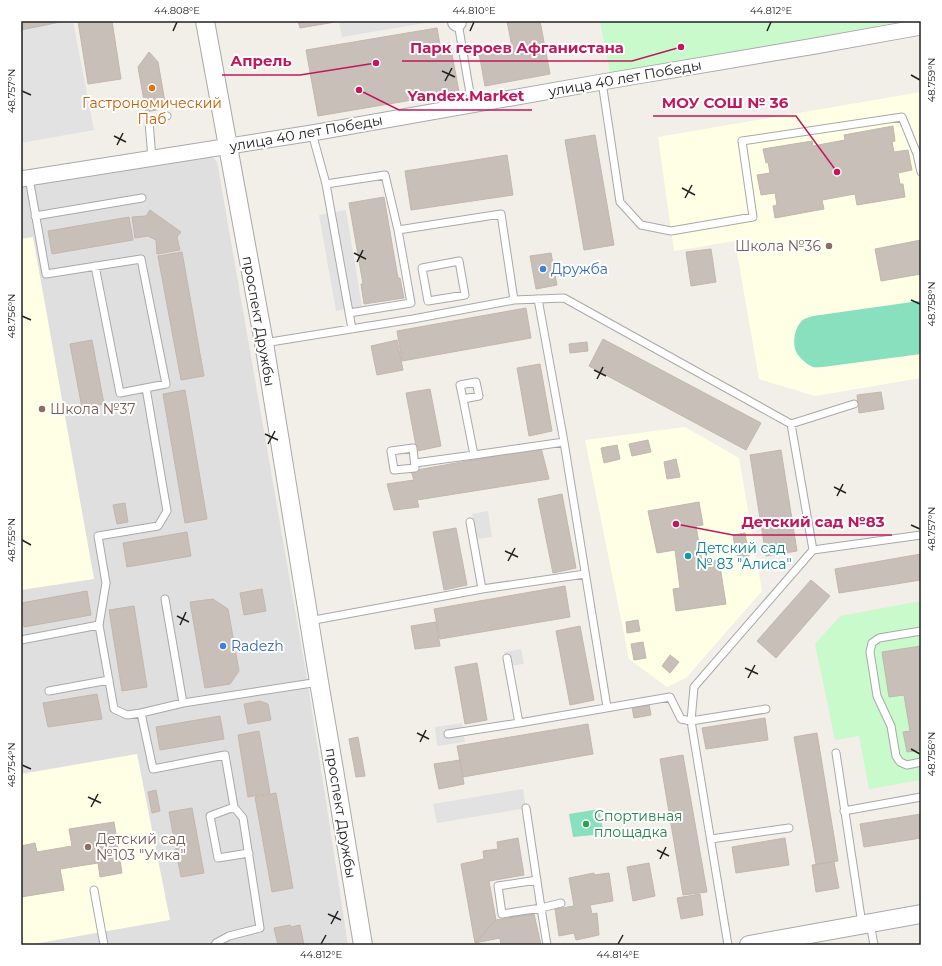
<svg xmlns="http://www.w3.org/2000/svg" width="942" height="966" font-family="Montserrat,sans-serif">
  <rect width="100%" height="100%" fill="#f2efe9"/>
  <!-- residential -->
  <path fill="#e0dfdf" d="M209,155L217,161L308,684L348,945H21V184Z"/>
  <!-- education -->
  <path fill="#ffffe5" d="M921,92V378L815,396L759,379L735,241L674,251L658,137Z
    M33,237L94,579L21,590V239Z
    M685,427L739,458L762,591L686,678L667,687L629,659L585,440Z
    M137,754L170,920L28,945H21V774Z"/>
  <!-- park -->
  <path fill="#c8facc" d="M600,21H906L610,73Z
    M921,601V780L869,789L859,736L835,740L815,644L840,616Z"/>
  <!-- pitch -->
  <path fill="#88e0be" d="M919,301H921V354L823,367C820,367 816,368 813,367C808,365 802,360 798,355C791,346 794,326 804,319C807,318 810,317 813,316Z
    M599,809L604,834L573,837L569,814Z"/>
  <!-- parking -->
  <path fill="#e2e2e2" d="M65,21H73L94,130L21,143V30Z
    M339,21H431V22L342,37Z
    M346,210L362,306L336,311L319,215Z
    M488,511L492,537L476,539L472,514Z
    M521,649L524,664L508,666L504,652Z
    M462,723L465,742L437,746L435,727Z
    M523,789L526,808L437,823L433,804Z"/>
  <!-- building -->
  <path fill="#c7bfb8" stroke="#c4b6ab" d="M21,21H65L21,30Z
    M78,21H112L121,79L88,84Z
    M298,21H335V22L300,28Z
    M507,21H540L550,74L485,86L479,53L512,47Z
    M437,28L440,45L450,43L459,92L318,116L306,50Z
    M149,52L158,62L166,108L146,112L138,67Z
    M893,126L895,141L892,142L894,152L908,150L912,170L898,173L900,184H903L905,197L857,205L855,194L822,200L824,209L775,218L773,206L777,205L775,193L761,195L757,175L770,173L768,162L766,163L763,149L812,141L813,146L845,140L844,135Z
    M595,135L614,245L584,250L565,140Z
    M507,155L513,195L411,210L405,171Z
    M384,197L398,278H400L404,298L364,304L361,284H363L349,203Z
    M150,210L181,232L177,237L180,250L157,254L156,240L148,236L135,238L132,217L146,216Z
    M129,217L133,240L52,254L48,231Z
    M921,240V274L881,281L875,249Z
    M711,249L716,282L691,286L686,252Z
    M182,252L204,376L181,380L158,256Z
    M551,253L557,285L536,289L530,256Z
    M526,308L531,338L402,361L397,331Z
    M603,339L761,423L746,450L589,366Z
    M92,340L104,404L82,408L70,344Z
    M397,340L403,370L377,375L371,346Z
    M587,342L588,351L570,353L569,344Z
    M540,364L552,431L529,436L517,368Z
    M430,389L441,446L417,451L406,393Z
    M185,390L207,519L185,523L163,394Z
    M881,392L884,409L859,413L857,395Z
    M648,440L651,452L632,456L629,444Z
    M617,445L620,459L604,463L601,448Z
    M541,448L549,479L417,500L419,507L394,510L387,484L414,480L411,471Z
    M781,450L797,551L766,556L750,455Z
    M676,459L680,477L667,479L664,462Z
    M562,494L576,568L553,573L538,499Z
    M699,502L703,525L696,526L702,561L719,560L726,604L676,611L673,589L680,588L675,550L657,553L648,511Z
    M125,503L128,522L117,524L113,505Z
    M456,528L467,585L444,590L433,532Z
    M187,532L191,556L127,567L123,543Z
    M745,533L747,545L735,547L733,535Z
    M748,546L749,556L738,558L736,549Z
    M921,554V580L839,593L835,569Z
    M811,580L830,596L776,658L757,641Z
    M565,586L570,617L440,639L434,609Z
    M262,589L266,611L244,615L240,593Z
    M87,591L91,615L24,627L21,612V603Z
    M213,599L228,609L239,671L230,684L205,688L190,602Z
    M134,606L147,687L122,691L109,610Z
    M638,620L640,631L627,633L626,622Z
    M436,622L440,646L415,649L411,626Z
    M580,626L594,700L570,705L556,631Z
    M643,642L646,658L634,660L631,644Z
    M921,646V750L907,752L903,732L910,731L904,695L889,697L882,652Z
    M670,655L679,662L670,673L662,666Z
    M477,663L487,720L465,724L455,667Z
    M97,694L102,719L48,727L43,703Z
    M260,701L268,704L271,720L248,724L244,704Z
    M649,704L651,715L634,718L632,707Z
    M220,716L224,739L160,750L156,727Z
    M765,718L768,740L706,749L702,728Z
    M588,724L593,754L463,777L457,746Z
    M259,731L270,793L248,797L238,735Z
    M817,733L838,861L816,864L794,737Z
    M358,737L365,776L356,777L349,739Z
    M683,755L707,892L683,895L660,759Z
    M460,760L464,784L439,789L434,764Z
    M156,790L160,811L152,813L148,792Z
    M276,793L293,888L272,892L255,797Z
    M192,808L204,873L181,877L169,812Z
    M921,814V838L864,847L860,824Z
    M114,822L122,873L100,877L98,863L60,869L64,890L21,897V846L35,843L37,852L72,846L69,829Z
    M518,838L524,875L489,881L496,920L475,943L461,864L484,859L483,851L498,849L497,842Z
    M785,838L789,865L736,873L732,847Z
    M834,862L839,888L816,892L812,865Z
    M649,863L655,896L633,901L627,867Z
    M594,873V875L609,873L613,901L590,905L592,914L597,913L599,935L576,940L574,933L559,936L555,909L574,906L569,878Z
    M700,894L703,915L681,919L677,898Z
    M534,914L541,945H501L500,938L475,943L496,920Z
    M290,925L291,927L300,925L304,945H278L274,928Z"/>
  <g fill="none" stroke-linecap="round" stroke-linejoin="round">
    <defs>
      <path id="service" d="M458,23L472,105
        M602,82L620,202L641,225L671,231L753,217L742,141L902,117L917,154L921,172
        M312,133L326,184L352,329
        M152,158L149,122L167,116
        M29,178L46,274L141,259L166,384L120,393L95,266
        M326,184L385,175L398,230L411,303L349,313
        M35,216L142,198
        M398,230L501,214L514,300
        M459,261L465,295L428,301L422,268Z
        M538,299L564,442L607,707
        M264,343L413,319L514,300L564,298L791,424L813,550L694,687L691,721L728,945
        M476,382L479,396L463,399L460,385Z
        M463,399L474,455L564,442
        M791,424L854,404
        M413,448L415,468L394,470L391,451Z
        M415,463L474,455
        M470,522L482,589L585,574
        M813,550L921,535
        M165,599L183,703
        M309,621L482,589
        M921,631L879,638L872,643L870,652L877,696L891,726L896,756L900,762L907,765L921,762
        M21,640L99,625
        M507,658L519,723L670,697L681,719L691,721L766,709
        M49,691L109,680
        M141,713L127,715L114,709L99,625L106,583L98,536L158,526L167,511L146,388
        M448,734L519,723
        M836,753L862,924
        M234,807L210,816L218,858L249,853
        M526,808L541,908L502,914L498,886L537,880
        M844,811L921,797
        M711,839L789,828
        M94,890L104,945
        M870,923L874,945
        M215,945L216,943L229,936L260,928L243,818L234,807L225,755L153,769L141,713L183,703L319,682
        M547,945L541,908L561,903"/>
      <path id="minor" d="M21,179L312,133L602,82L815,46L921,27"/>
      <path id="tertiary" d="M205,21L264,343L319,682L333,764L363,945
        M457,21V22
        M749,945L921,914"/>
    </defs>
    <!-- service casing -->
    <use href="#service" stroke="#a9a9a9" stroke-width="9"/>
    <!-- minor casing -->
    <use href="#minor" stroke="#a9a9a9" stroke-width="17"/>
    <!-- tertiary casing -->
    <use href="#tertiary" stroke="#a9a9a9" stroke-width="20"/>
    <!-- service -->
    <use href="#service" stroke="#fff" stroke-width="7"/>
    <!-- minor -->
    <use href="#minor" stroke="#fff" stroke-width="15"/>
    <!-- tertiary -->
    <use href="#tertiary" stroke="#fff" stroke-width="18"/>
  </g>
  <!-- ticks -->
  <path fill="none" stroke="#222" stroke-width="1.5" d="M173,31L177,22M470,31L474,22M767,31L771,22M442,71L455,77M911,75L920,80M445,81L452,68M22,91L31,95M114,136L126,142M117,145L123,133M682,188L695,195M685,198L692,185M354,253L366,259M357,262L363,250M911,300L920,304M22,316L31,320M594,370L606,376M597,379L603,367M265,434L278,440M268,444L275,431M834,487L846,493M837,496L843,484M911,525L920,529M22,540L31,545M505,551L518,557M508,561L515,548M177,616L189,622M180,625L186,612M745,668L758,674M748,678L755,665M417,733L429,739M420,742L426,730M911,749L920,754M22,765L31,769M88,797L101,803M91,807L98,794M657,850L669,856M660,859L666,847M328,914L341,920M331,924L338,911M321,944L326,935M618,944L623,935"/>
  <!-- markers -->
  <circle fill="#e8710a" stroke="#fff" stroke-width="1.5" cx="152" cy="88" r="4"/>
  <g fill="#8d6e63" stroke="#fff" stroke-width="1.5">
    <circle cx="829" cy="246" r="4"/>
    <circle cx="42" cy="409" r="4"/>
    <circle cx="88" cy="847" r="4"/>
  </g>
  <g fill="#3f7fe0" stroke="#fff" stroke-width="1.5">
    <circle cx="543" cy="269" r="4"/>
    <circle cx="223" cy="646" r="4"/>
  </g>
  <circle fill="#0f9aa8" stroke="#fff" stroke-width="1.5" cx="688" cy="556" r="4"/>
  <circle fill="#2e9e5b" stroke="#fff" stroke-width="1.5" cx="586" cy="824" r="4"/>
  <g text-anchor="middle" stroke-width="4" stroke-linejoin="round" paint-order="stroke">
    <!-- street labels -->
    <g font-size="14" fill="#222" stroke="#fff">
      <text transform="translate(625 78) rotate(-10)" y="5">улица 40 лет Победы</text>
      <text transform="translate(306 133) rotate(-10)" y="5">улица 40 лет Победы</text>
      <text transform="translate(259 321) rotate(80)" y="5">проспект Дружбы</text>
      <text transform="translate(341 813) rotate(81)" y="5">проспект Дружбы</text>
    </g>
    <!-- food labels -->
    <g font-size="14" fill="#c56008" stroke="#fff">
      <text x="152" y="108">Гастрономический<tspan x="152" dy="16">Паб</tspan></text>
    </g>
    <!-- education labels -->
    <g font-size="14" fill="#785e54" stroke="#fff" text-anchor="start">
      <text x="821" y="251" text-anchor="end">Школа №36</text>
      <text x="50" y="414">Школа №37</text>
      <text x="96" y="844">Детский сад<tspan x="96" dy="16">№103 "Умка"</tspan></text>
    </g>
    <!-- shop labels -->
    <g font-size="14" fill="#366cbe" stroke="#fff" text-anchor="start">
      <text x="551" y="274">Дружба</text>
      <text x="231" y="651">Radezh</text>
    </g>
    <!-- culture labels -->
    <g font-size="14" fill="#0d838f" stroke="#fff" text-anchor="start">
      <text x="696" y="553">Детский сад<tspan x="696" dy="16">№ 83 "Алиса"</tspan></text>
    </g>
    <!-- leisure labels -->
    <g font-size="14" fill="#27864d" stroke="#fff" text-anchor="start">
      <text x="594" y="821">Спортивная<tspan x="594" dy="16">площадка</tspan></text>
    </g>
  </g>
  <!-- callouts -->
  <path fill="none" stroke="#c2185b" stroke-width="1.5" d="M681 47L632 61H402M376 63L300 75H222M359 90L399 110H532M837 172L796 116H653M676 524L733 535H892"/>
  <g fill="#c2185b" stroke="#fff" stroke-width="1.5">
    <circle cx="681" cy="47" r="4"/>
    <circle cx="376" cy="63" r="4"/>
    <circle cx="359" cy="90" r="4"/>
    <circle cx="837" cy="172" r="4"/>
    <circle cx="676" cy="524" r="4"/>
  </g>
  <g font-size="15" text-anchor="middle" font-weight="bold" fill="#c2185b" stroke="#fff" stroke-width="4" stroke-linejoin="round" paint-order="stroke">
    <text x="517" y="53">Парк героев Афганистана</text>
    <text x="261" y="66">Апрель</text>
    <text x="466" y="101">Yandex.Market</text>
    <text x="725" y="108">МОУ СОШ № 36</text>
    <text x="813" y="527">Детский сад №83</text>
  </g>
  <!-- border -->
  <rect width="942" height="966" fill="none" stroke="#ffffff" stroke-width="44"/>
  <rect x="22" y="22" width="898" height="922" fill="none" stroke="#222" stroke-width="1.5"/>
  <g font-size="10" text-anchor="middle" fill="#222">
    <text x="177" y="14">44.808°E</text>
    <text x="474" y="14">44.810°E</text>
    <text x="771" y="14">44.812°E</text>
    <text transform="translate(931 80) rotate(-90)" y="4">48.759°N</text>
    <text transform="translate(11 91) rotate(-90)" y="4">48.757°N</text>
    <text transform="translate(931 304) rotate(-90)" y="4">48.758°N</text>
    <text transform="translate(11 316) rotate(-90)" y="4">48.756°N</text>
    <text transform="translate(931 529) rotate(-90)" y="4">48.757°N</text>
    <text transform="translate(11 540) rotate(-90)" y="4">48.755°N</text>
    <text transform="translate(931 754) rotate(-90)" y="4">48.756°N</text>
    <text transform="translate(11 765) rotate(-90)" y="4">48.754°N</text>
    <text x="321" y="958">44.812°E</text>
    <text x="618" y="958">44.814°E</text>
  </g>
</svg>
